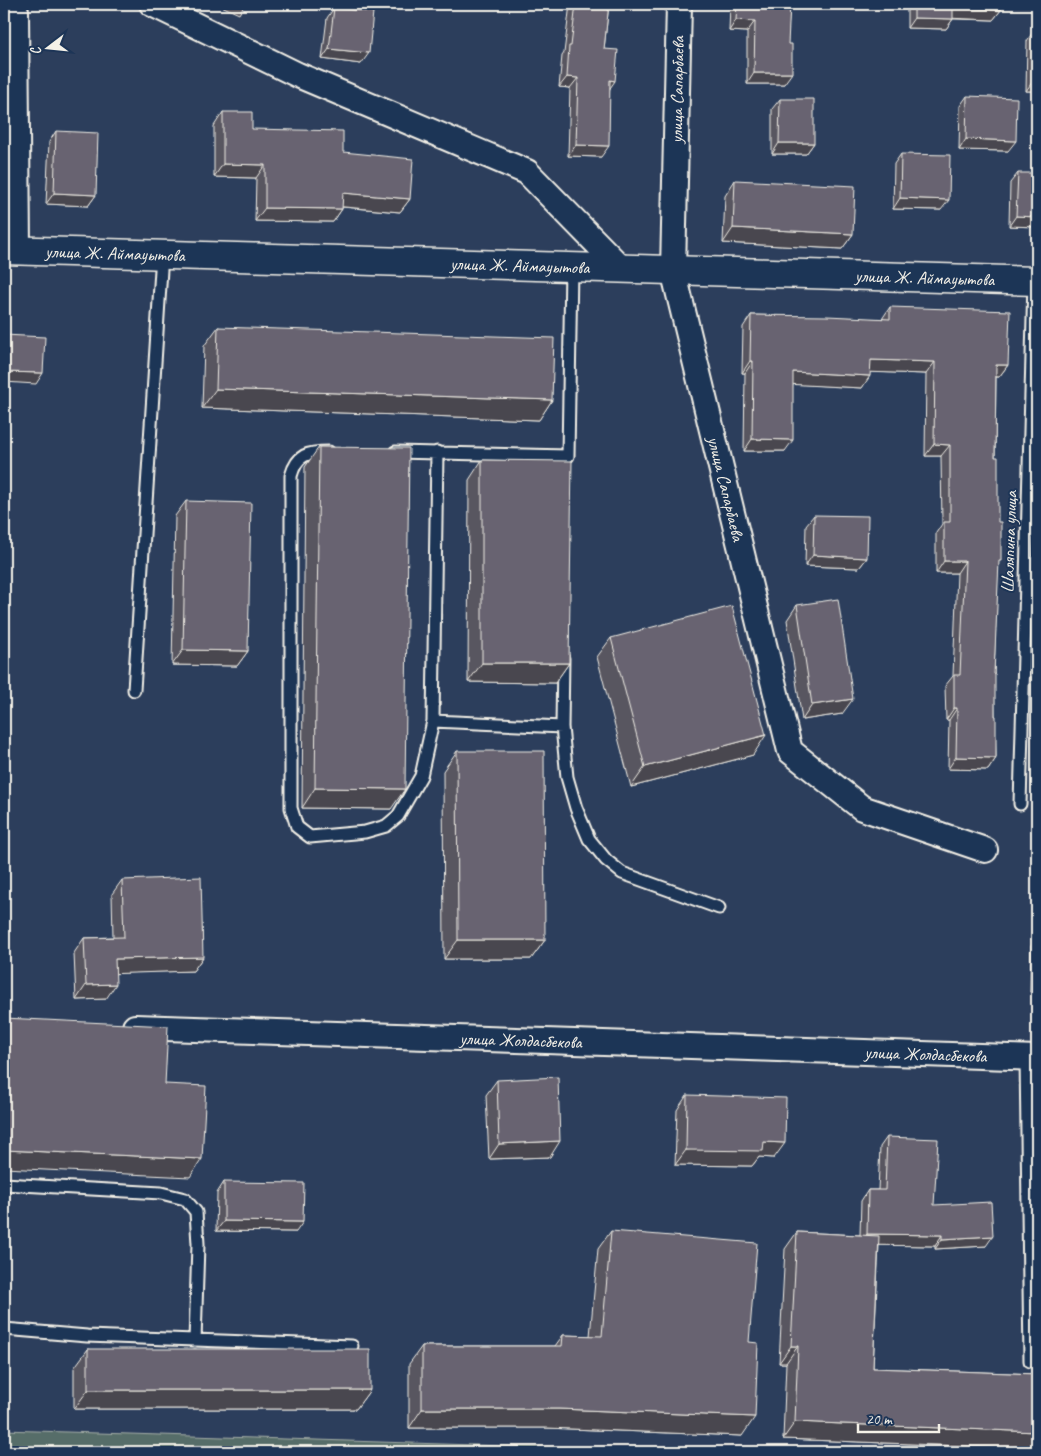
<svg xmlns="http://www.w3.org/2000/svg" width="1041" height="1456" font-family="Caveat,sans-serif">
  <rect width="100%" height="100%" fill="#2c3e5c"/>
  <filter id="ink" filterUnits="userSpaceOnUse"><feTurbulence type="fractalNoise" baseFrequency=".02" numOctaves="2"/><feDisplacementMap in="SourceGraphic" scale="10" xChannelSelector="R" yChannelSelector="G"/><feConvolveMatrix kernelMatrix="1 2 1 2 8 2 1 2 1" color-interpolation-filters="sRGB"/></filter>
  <g filter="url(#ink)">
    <!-- green -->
    <path fill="#576d69" stroke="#a6afa8" d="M4,1430L692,1452H4Z"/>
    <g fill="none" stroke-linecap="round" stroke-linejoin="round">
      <defs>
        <path id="service" d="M329,452C308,452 297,454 291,476V808L297,827L310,837L365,832L386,826L398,816L421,776L433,721L437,452
          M395,452L568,456L571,267
          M563,658L562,727L567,777L576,808L589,839L606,860L622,873L719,908
          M134,690L162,254
          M433,721L562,727
          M1020,804L1034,281
          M1026,1058L1030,1361
          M4,1184L161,1193L185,1199L196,1212L198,1244L195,1341
          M4,1329L87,1336L352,1346"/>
        <g id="minor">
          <path d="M152,4L298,75L527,172L621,268"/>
          <path id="s1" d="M679,4L673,270L790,751L862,808L985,850"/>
          <path d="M16,11L18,250"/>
          <path id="s2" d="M135,1027L1037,1058"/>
        </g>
        <g id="tertiary">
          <path id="s3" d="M4,250L1037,281"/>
        </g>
      </defs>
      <!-- service casing -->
      <use href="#service" stroke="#f4f1e8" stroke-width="15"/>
      <!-- minor casing -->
      <use href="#minor" stroke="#f4f1e8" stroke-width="28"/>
      <!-- tertiary casing -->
      <use href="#tertiary" stroke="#f4f1e8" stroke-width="31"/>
      <!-- service -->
      <use href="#service" stroke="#1d3557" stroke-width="11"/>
      <!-- minor -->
      <use href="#minor" stroke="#1d3557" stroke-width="24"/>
      <!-- tertiary -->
      <use href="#tertiary" stroke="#1d3557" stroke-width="28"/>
    </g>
    <!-- wall -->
    <path fill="#595661" stroke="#f4f1e8" d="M217,4H245L239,14Z
      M570,4H609L604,49L610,88L601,157L568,156L570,88L559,87L562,56L564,53Z
      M730,4H790L784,84H747V32L729,31Z
      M907,4H1001V10L993,20L953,19L946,29L907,28Z
      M334,8L361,64L322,59L327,18Z
      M1034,30H1037V91H1026L1027,41Z
      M967,96L1008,151L959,150L960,106Z
      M780,99L814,143L806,154H772V109Z
      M223,112L252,129L410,199L400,212L342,207V209L333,222L255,221L256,178L214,177V126Z
      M56,131L96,195L88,206L46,204L49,142Z
      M901,154L941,210L893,209L894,164Z
      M1018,173L1037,227L1009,226L1010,183Z
      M735,180L853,234L842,249L723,243L725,196Z
      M890,307L1008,365L999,377H996L995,457L998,564L994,674L996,758L988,770L948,769L949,720H946L945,686L953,676L957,573H936V533L942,524L941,456H925L926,374L870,372L862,388L793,384L785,451H744L745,373H742L743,327L751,315L882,319Z
      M218,327L552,400L539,420L202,408L204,346Z
      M319,447L391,809L302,808L305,467Z
      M482,460L569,663L555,683L468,682L469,480Z
      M186,501L248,651L237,666L172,665L175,516Z
      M814,515L867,558L859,568L805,566L806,525Z
      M797,605L842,714L802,720L787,620Z
      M611,638L753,755L631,787L597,657Z
      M457,751L545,940L531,959H444L443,771Z
      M122,880L203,957L193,971L115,973L106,999L76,1000L74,953L84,938L113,937L112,894Z
      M1037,937V992H1030L1031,946Z
      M497,1080L550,1157L489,1159L486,1095Z
      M687,1095L774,1158L759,1157L752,1166L675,1165L677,1110Z
      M887,1137L934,1205L986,1246L935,1249V1246L879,1245L873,1368L1037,1374V1449L783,1439L786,1363H779L785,1249L797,1232L860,1235L861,1201L868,1190H878L880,1147Z
      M224,1182L296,1232L216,1231L217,1193Z
      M611,1231L749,1342L742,1436L546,1428H409V1364L422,1346H555L563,1335L590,1336L598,1249Z
      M88,1349L370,1390L356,1409H74V1368Z"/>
    <!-- shaded-wall -->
    <path fill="#48464f" stroke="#f4f1e8" d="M953,8L1001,10L993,20L946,18Z
      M914,18L953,19L946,29L907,28Z
      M736,20L755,21L747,32L729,31Z
      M329,49L369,53L361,64L322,59Z
      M754,73H792L784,84H747Z
      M567,77L578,78L570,88L559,87Z
      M610,80L615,81L608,91Z
      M1033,81H1037V91H1026Z
      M966,139L1016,141L1008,151L959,150Z
      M779,143H814L806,154H772Z
      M576,145L609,146L601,157L568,156Z
      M223,164L265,165L256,178L214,177Z
      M54,193L96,195L88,206L46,204Z
      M343,193L410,199L400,212L333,206Z
      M900,198L949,200L941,210L893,209Z
      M265,208L342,209L333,222L255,221Z
      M1016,216L1037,217V227L1009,226Z
      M733,228L853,234L842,249L723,243Z
      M871,360L935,362L926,374L863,372Z
      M750,361H753L745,373H742Z
      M996,365H1008L999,377L988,376Z
      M4,372L43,373L36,384L4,382Z
      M793,372L870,376L862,388L785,384Z
      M216,389L552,400L539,420L202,408Z
      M752,439L793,440L785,451H744Z
      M934,444L950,445L941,456H925Z
      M813,555L867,558L859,568L805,566Z
      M944,561H965L957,573H936Z
      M183,650L248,651L237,666L172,665Z
      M482,663H569L555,683L468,682Z
      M853,699L842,714L802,720L812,705Z
      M954,708H957L949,720H946Z
      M766,735L753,755L631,787L645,767Z
      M956,757L996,758L988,770L948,769Z
      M315,788L405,789L391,809L302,808Z
      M458,940H545L531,959H444Z
      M203,957L193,971L105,974L115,959Z
      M1037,982V992H1030Z
      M116,984L106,999L76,1000L86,985Z
      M560,1141L550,1157L489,1159L499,1144Z
      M764,1142L785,1143L774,1158L759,1157L752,1166L675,1165L686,1150Z
      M4,1150L202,1159L190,1177L4,1168Z
      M224,1221L303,1222L296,1232L216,1231Z
      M867,1234L942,1235L935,1246L860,1245Z
      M993,1236L986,1246L935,1249L942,1239Z
      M791,1346H798L786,1363H779Z
      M88,1390H370L356,1409H74Z
      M422,1409H559L755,1417L742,1436L546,1428H409Z
      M795,1422L1037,1432V1449L783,1439Z"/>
    <!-- building -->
    <path fill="#676471" stroke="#f4f1e8" d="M576,4H609L604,49L618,50L615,81L610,80L609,146L576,145L578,78L567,77L569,46H571Z
      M737,4H790L788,44H792V73H754L755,21L736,20Z
      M914,4H1001V10L953,8V19L914,18Z
      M334,8L373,12L369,53L329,49Z
      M1034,30H1037V81H1033Z
      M967,96L1017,98L1016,141L966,139Z
      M780,99H814V143H779Z
      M223,112H252V129L343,131V152L413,159L410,199L343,193L342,209L265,208V165L223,164Z
      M56,131L98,133L96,195L54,193Z
      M901,154L950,155L949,200L900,198Z
      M1018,173H1037V217L1016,216Z
      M735,180L855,186L853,234L733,228Z
      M890,307L1010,311L1008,365H996L995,457H998V522H1001V561H999L994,674H995V716H996V758L956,757L957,708H954V675H960L965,561H944V522H950V445L934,444L935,362L871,360L870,376L793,372V440L752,439L753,361H750L751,315L827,316L890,319Z
      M218,327L554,338L552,400L216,389Z
      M4,335L45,337L43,373L4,372Z
      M319,447L409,448L405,789L315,788Z
      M482,460L572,461L569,663H482Z
      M186,501L251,503L248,651L183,650Z
      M814,515L868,516L867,558L813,555Z
      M838,599L853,699L812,705L797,605Z
      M732,606L766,735L645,767L611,638Z
      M457,751H544L545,940H458Z
      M201,877L203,957L115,959L116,984L86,985L84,938L124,937L122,880Z
      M4,1018L168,1026L165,1084L206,1086L202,1159L4,1150Z
      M558,1077L560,1141L499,1144L497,1080Z
      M687,1095L786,1098L785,1143L764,1142L763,1151L686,1150Z
      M887,1137L938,1139L934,1205L991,1202L993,1236L942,1239V1235L867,1234L868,1190H885Z
      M224,1182L304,1183L303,1222L224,1221Z
      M611,1231L757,1243L749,1342L758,1343L755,1417L559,1409H422V1346H562L563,1335L602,1336Z
      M797,1232L879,1236L873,1368L1037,1374V1432L795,1422L798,1346H791Z
      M88,1349H370V1390H88Z"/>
  </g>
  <g text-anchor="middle" stroke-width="4" stroke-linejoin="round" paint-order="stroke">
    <!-- street labels -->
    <g font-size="18" fill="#f4f1e8" stroke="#1d3557">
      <text transform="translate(677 90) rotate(-89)" y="6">улица Сапарбаева</text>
      <text dy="6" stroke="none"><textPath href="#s3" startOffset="111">улица Ж. Аймауытова</textPath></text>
      <text dy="6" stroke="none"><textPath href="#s3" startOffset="516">улица Ж. Аймауытова</textPath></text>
      <text dy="6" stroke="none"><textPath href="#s3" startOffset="921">улица Ж. Аймауытова</textPath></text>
      <text dy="6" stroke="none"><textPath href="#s1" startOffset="491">улица Сапарбаева</textPath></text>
      <text transform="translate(1009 542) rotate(-88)" y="6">Шаляпина улица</text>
      <text dy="6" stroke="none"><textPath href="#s2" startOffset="386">улица Жолдасбекова</textPath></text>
      <text dy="6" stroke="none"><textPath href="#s2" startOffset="791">улица Жолдасбекова</textPath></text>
    </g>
  </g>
  <!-- margin -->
  <rect width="1041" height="1456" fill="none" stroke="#1d3557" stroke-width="20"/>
  <rect x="10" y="10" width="1021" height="1436" fill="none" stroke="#f4f1e8" stroke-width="2" filter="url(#ink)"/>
  <!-- north arrow -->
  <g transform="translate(48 48) rotate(254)" stroke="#1d3557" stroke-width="4" paint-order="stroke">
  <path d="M0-4L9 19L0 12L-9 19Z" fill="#f4f1e8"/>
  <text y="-8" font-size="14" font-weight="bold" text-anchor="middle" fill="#f4f1e8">С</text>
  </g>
  <!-- scale -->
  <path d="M858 1424v8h81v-8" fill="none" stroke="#f4f1e8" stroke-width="2.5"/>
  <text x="866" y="1424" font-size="15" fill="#f4f1e8" stroke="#1d3557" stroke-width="4" paint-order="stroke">20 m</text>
</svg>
